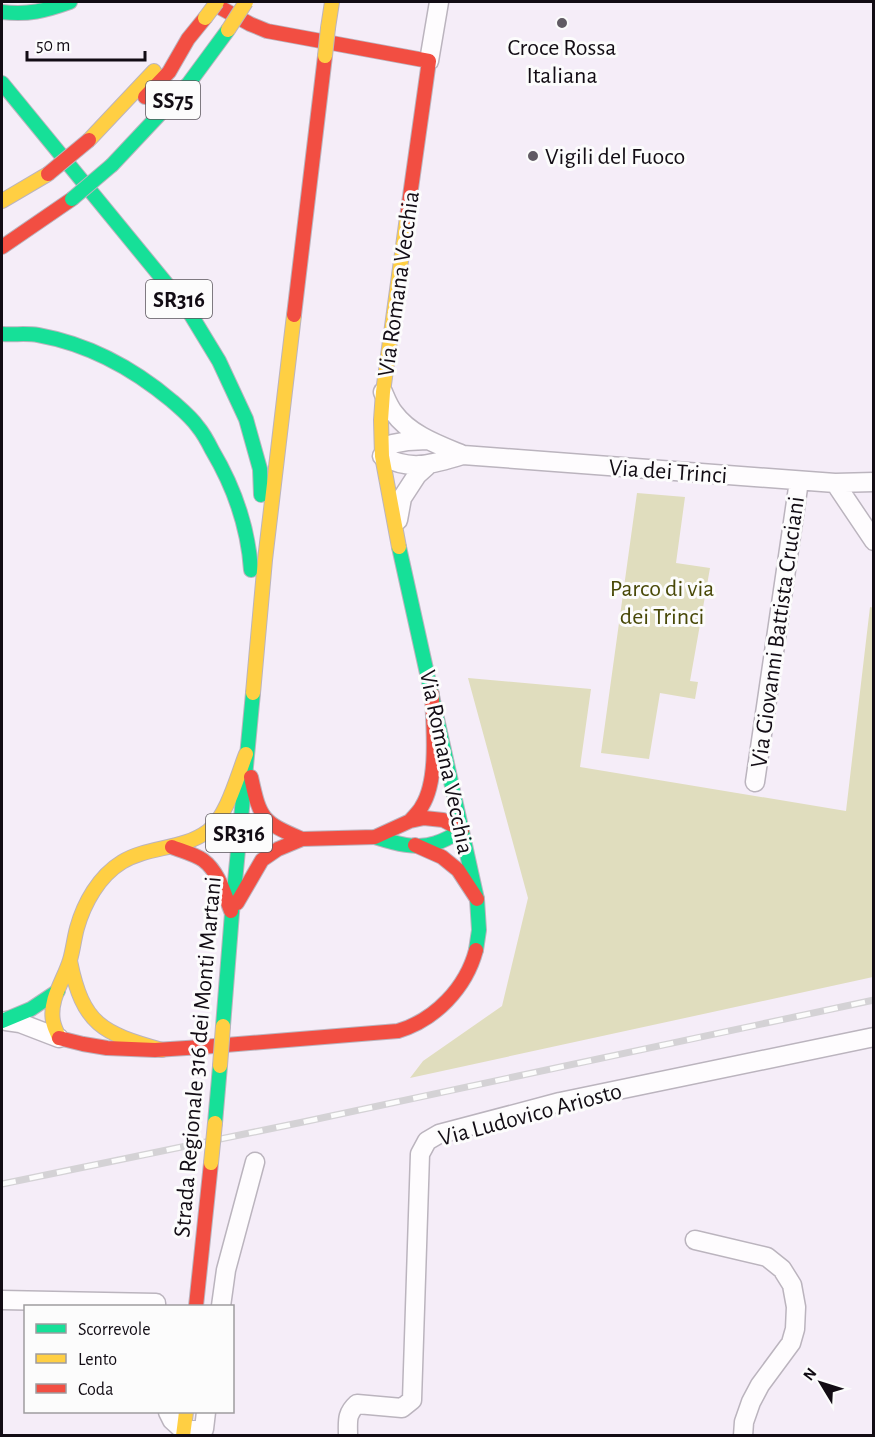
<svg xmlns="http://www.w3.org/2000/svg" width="875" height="1437" font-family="'Alegreya Sans',sans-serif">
  <rect width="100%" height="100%" fill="#f5edf8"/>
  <!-- green -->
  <path fill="#e0ddbe" d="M637,493L685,497L676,563L710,568L690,681L698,682L695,699L660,693L649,759L601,753Z
    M870,607L874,608L873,977L410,1078L423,1061L502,1006L528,898L468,678L591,689L580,767L846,811Z"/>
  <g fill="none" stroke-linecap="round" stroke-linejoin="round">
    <defs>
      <path id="street" d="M429,61L439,2
        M383,392C386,399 389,407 394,413C410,435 439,445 463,455L835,483L874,482
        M427,440L408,441L392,444L382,456C412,472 432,464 463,455
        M835,483L874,541
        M398,520L402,498L417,475L427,466
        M755,782L799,481
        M6,1021L20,1023L59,1038
        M695,1240L767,1257L782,1269L792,1285L796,1307L795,1329L791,1343L760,1385L751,1402L744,1422L743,1436
        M2,1300L156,1303V1306
        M221,1306L226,1270L255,1162
        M168,1412L172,1420L184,1431L204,1429L206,1412
        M348,1436C348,1421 346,1414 357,1404L402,1408L412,1400L420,1154L427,1141L439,1134L560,1102L874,1037"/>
      <path id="fast" d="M2,12C28,15 45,11 70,2
        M2,83L188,310L219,361L246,419L260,469L261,495
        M112,165L189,83L228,30
        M2,334C14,335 26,333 38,335C88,344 134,369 172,401C181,409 191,417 198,427C204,434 208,442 212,450C234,487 248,526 251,570
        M399,547L477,899L479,930L476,950
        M375,837C394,843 417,850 436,843C446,840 454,835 462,830
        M2,1021L31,1009L58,991
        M223,1026L232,913L253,693
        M215,1123L220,1066"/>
      <path id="slow" d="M328,28L332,2
        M89,140L154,71
        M2,201L48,174
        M399,547L382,456L381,420L383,392L407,217
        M253,693L265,560L294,315
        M70,961C83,1025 102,1033 162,1050
        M59,1038C57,1032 54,1027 53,1021C49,999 64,980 70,960C73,950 74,939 77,928C84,903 99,876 122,862C148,846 183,850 208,831C227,816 237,777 246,754
        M183,1436L186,1412"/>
      <path id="jam" d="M221,8L250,24L267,31L429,61L407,217
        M145,97L169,72L188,39L205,18
        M2,247L72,199
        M294,315L325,56
        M251,777C260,819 262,822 302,839
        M410,821C414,816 419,812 422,806C439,779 433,725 432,694
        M415,845L442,857L458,870L477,899
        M172,847C182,851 194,854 203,860C219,872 224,893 231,911
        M237,903L262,860L278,849L302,839L375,837L410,821L424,818L443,820L462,830
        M59,1038L83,1044L107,1048L155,1050L202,1047L398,1031C435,1020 466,988 476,950
        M196,1306L211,1163"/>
    </defs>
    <!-- street casing -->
    <use href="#street" stroke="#bbb4be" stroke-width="21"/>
    <!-- fast casing -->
    <use href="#fast" stroke="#bbb4be" stroke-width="16"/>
    <!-- slow casing -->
    <use href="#slow" stroke="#bbb4be" stroke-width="16"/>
    <!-- jam casing -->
    <use href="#jam" stroke="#bbb4be" stroke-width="16"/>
    <!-- street -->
    <use href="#street" stroke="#fefcfe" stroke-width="18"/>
    <!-- fast -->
    <use href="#fast" stroke="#16e098" stroke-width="14"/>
    <!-- slow -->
    <use href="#slow" stroke="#ffcf43" stroke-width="14"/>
    <!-- jam -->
    <use href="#jam" stroke="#f24e42" stroke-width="14"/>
    <defs>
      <path id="rail" d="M2,1184L303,1122L874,1000"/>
    </defs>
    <!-- rail casing -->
    <use href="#rail" stroke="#d4d2d5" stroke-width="7"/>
    <!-- rail -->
    <use href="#rail" stroke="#fcfcfc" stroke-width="4.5" stroke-dasharray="14" stroke-linecap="butt"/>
    <defs>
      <path id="fast-bridge" d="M72,199L112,165"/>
      <path id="slow-bridge" d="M205,18L217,2
        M228,30L246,2
        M325,56L328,28
        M220,1066L223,1026
        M211,1163L215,1123"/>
      <path id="jam-bridge" d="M48,174L89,140"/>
    </defs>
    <!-- fast-bridge casing -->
    <use href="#fast-bridge" stroke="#bbb4be" stroke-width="16" stroke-linecap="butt"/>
    <!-- slow-bridge casing -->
    <use href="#slow-bridge" stroke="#bbb4be" stroke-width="16" stroke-linecap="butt"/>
    <!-- jam-bridge casing -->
    <use href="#jam-bridge" stroke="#bbb4be" stroke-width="16" stroke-linecap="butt"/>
    <!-- fast-bridge -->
    <use href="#fast-bridge" stroke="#16e098" stroke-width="14"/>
    <!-- slow-bridge -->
    <use href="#slow-bridge" stroke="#ffcf43" stroke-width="14"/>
    <!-- jam-bridge -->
    <use href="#jam-bridge" stroke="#f24e42" stroke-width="14"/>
  </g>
  <!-- markers -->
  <g fill="#615b64" stroke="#fcfcfc" stroke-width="2">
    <circle cx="562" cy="23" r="6"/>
    <circle cx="533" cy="156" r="6"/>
  </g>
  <g text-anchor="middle" stroke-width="6" stroke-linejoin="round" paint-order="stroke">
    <!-- shield labels -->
    <g fill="#fcfcfc" stroke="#58545a" stroke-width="1.5">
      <rect x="146" y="81" width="54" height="38" rx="4.5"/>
      <rect x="146" y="280" width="66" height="38" rx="4.5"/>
      <rect x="206" y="814" width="66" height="38" rx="4.5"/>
    </g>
    <g font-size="22" font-weight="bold" fill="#120c14">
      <text x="173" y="108">SS75</text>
      <text x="179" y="307">SR316</text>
      <text x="239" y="841">SR316</text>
    </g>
    <!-- poi labels -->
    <g font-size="24" fill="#120c14" stroke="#fcfcfc">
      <text x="562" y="55">Croce Rossa<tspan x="562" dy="28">Italiana</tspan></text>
      <text x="545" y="164" text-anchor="start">Vigili del Fuoco</text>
    </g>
    <!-- street labels -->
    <g font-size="24" fill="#120c14" stroke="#fcfcfc">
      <text transform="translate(398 284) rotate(-82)" y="8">Via Romana Vecchia</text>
      <text transform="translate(668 471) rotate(4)" y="8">Via dei Trinci</text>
      <text transform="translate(777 632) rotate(-82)" y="8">Via Giovanni Battista Cruciani</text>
      <text transform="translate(447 762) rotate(78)" y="8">Via Romana Vecchia</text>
      <text transform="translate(197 1057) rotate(-85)" y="8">Strada Regionale 316 dei Monti Martani</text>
      <text transform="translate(530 1114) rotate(-15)" y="8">Via Ludovico Ariosto</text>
    </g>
    <!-- park labels -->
    <g font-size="24" fill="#484807" stroke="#fcfcfc">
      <text x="662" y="596">Parco di via<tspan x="662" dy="28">dei Trinci</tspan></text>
    </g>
  </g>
  <!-- border -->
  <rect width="875" height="1437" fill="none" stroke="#120c14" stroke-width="6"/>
  <!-- legend -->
  <rect x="24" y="1305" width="210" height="108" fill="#fcfcfc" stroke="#9e9c9f" stroke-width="1.5"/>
  <rect x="36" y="1324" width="30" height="9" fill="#16e098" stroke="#9e9c9f" stroke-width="1.5"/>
  <text x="78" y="1335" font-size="18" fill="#120c14">Scorrevole</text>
  <rect x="36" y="1354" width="30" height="9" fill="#ffcf43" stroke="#9e9c9f" stroke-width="1.5"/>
  <text x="78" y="1365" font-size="18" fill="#120c14">Lento</text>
  <rect x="36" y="1384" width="30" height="9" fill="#f24e42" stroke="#9e9c9f" stroke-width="1.5"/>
  <text x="78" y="1395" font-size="18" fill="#120c14">Coda</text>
  <!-- north arrow -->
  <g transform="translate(821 1383) rotate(308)" stroke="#fcfcfc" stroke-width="4.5" paint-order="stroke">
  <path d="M0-4.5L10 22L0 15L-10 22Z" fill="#120c14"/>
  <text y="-9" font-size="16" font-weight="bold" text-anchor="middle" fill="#120c14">N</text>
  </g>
  <!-- scale -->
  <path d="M27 51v9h118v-9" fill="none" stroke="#120c14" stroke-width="3"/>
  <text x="36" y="51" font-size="18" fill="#120c14" stroke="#fcfcfc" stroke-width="4.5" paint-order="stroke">50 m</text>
</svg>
